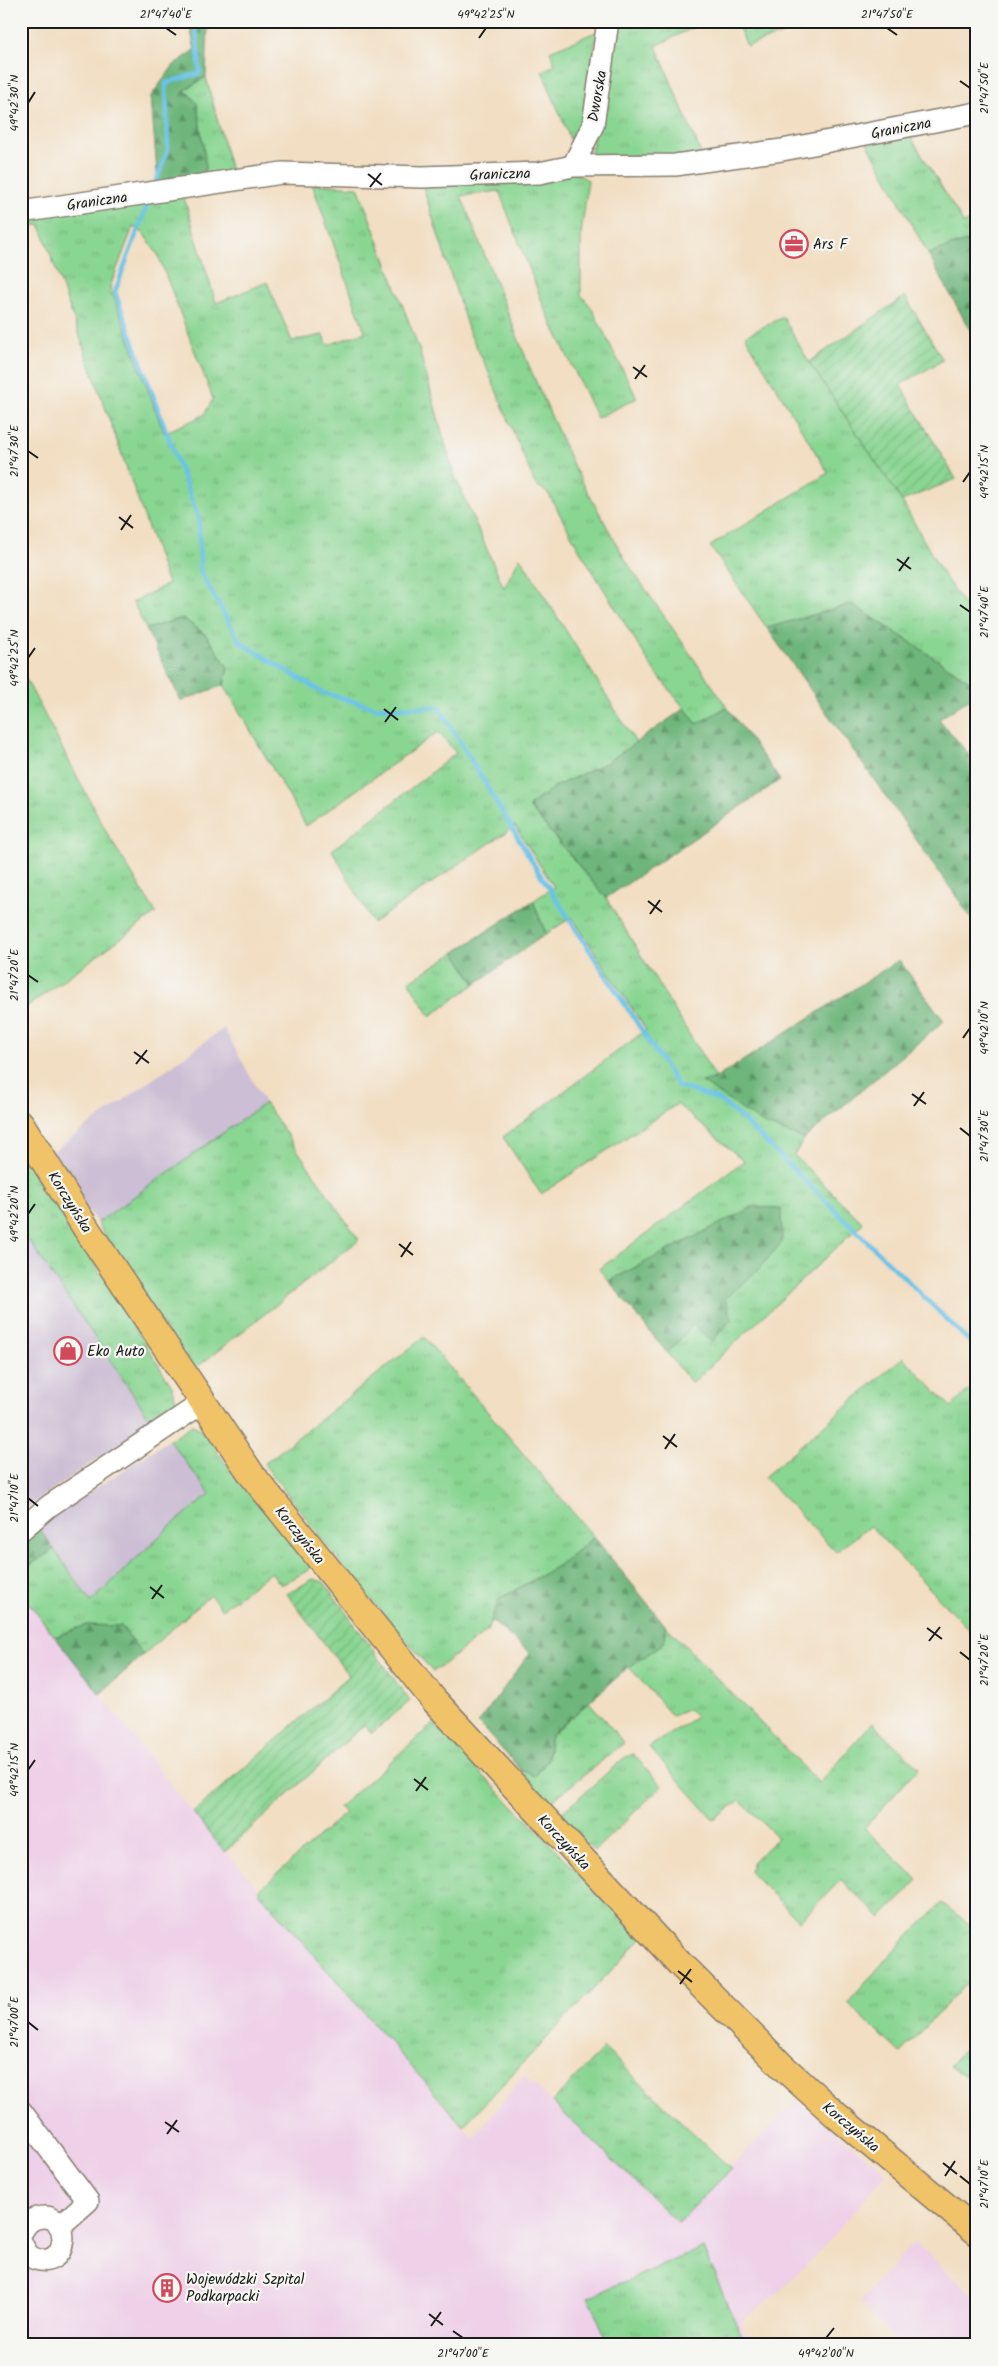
<svg xmlns="http://www.w3.org/2000/svg" width="998" height="2366" font-family="Kalam,sans-serif">
  <defs>
    <pattern id="grass-tufts" width="24" height="20" patternUnits="userSpaceOnUse" patternTransform="scale(1.25)"><rect width="24" height="20" fill="#89d592"/><path d="M3 7l-1-3M5 7V3M7 7l1-3M15 17l-1-3M17 17v-4M19 17l1-3" fill="none" stroke="#76b67d"/></pattern>
    <pattern id="forest-firs" width="22" height="20" patternUnits="userSpaceOnUse" patternTransform="scale(1.25)"><rect width="22" height="20" fill="#6eb67c"/><path d="M5 1l3.5 6h-7zM16 11l3.5 6h-7z" fill="#5a9365"/></pattern>
    <pattern id="garden-furrows" width="10" height="10" patternUnits="userSpaceOnUse" patternTransform="scale(1.25)"><rect width="10" height="10" fill="#89d592"/><path d="M-1 1l2-2M0 10L10 0M9 11l2-2" fill="none" stroke="#76b67d"/></pattern>
  </defs>
  <rect width="100%" height="100%" fill="#f6f6f2"/>
  <filter id="ink" filterUnits="userSpaceOnUse"><feTurbulence type="fractalNoise" baseFrequency=".02" numOctaves="2"/><feDisplacementMap in="SourceGraphic" scale="10" xChannelSelector="R" yChannelSelector="G"/><feConvolveMatrix kernelMatrix="1 2 1 2 8 2 1 2 1" color-interpolation-filters="sRGB"/></filter>
  <filter id="wash" filterUnits="userSpaceOnUse"><feTurbulence type="fractalNoise" baseFrequency=".0096" numOctaves="4" result="noise"/><feDisplacementMap in="SourceGraphic" scale="20" xChannelSelector="R" yChannelSelector="G"/><feGaussianBlur stdDeviation="1.12" result="paint"/><feColorMatrix in="noise" values="0 0 0 0 0 0 0 0 0 0 0 0 0 0 0 0 0 1.4 0 .05"/><feComposite in="paint" operator="in"/></filter>
  <g filter="url(#wash)">
    <rect width="100%" height="100%" fill="#f2dec2"/>
    <!-- built -->
    <path fill="#eed0e8" d="M21,1593L193,1813L473,2138L524,2075L677,2223L796,2100L887,2173L819,2252L779,2292L740,2322L751,2345H21Z
      M914,2242L977,2298V2345H900L860,2302Z"/>
    <!-- industrial -->
    <path fill="#ccbed4" d="M224,1028L265,1103L97,1223L49,1154Z
      M21,1229L152,1422L21,1511Z
      M169,1440L210,1494L167,1529L91,1602L38,1526Z"/>
    <!-- grass -->
    <path fill="url(#grass-tufts)" stroke="#527857" fill-rule="evenodd" d="M615,21H706L656,46L702,156L590,158Z
      M736,21H820L747,46Z
      M596,32L586,120L573,146L542,71L555,65L550,51Z
      M206,77L232,175L205,176L197,103L185,90Z
      M908,132L964,224L977,218V258L966,241L928,254L866,140Z
      M575,173L588,180L581,235V295L591,307L637,398L597,418L545,309L499,191L461,196L532,373L574,467L626,561L727,707L697,724L653,669L579,549L548,493L535,484L486,366L469,332L423,187Z
      M312,184L358,187L419,349L453,472L504,588L520,557L636,743L606,763L554,787L529,807L606,898L716,1078L703,1083L804,1139L794,1155L863,1223L692,1383L667,1353L693,1325L758,1270L781,1242L673,1248L609,1281L599,1269L744,1161L677,1104L541,1194L503,1137L646,1030L572,917L546,934L533,901L554,887L515,826L373,923L332,850L456,753L438,732L306,826L224,685L228,667L206,635L183,618L146,629L133,602L168,584L40,225L21,227V218L183,194L216,303L267,282L292,341L323,335L328,345L365,332ZM133,227L143,233L158,255L213,399L204,415L164,433L110,287Z
      M783,317L809,362L902,501L941,571L977,624V686L852,604L767,628L710,546L828,473L745,336Z
      M21,670L108,835L156,913L21,1011Z
      M455,952L475,984L430,1016L409,982Z
      M265,1103L359,1240L192,1371L97,1223Z
      M21,1147L173,1388L176,1401L152,1422L21,1229Z
      M424,1337L594,1537L558,1566L499,1599L487,1631L433,1672L347,1571L264,1464Z
      M903,1357L951,1407L977,1382V1638L870,1526L836,1552L764,1477Z
      M192,1425L201,1429L226,1464L248,1487L314,1562L307,1571L281,1585L271,1572L222,1609L210,1595L143,1655L121,1626L86,1625L55,1637L21,1593V1571L54,1549L91,1602L167,1529L210,1494L169,1440Z
      M665,1625L819,1783L872,1723L919,1768L864,1828L918,1880L881,1918L841,1880L799,1921L750,1872L753,1861L778,1838L740,1800L714,1820L649,1747L696,1717L689,1709L672,1716L629,1667L664,1643Z
      M589,1702L624,1743L548,1804L521,1770L535,1776L547,1761L551,1735Z
      M433,1724L642,1938L463,2126L258,1891L345,1813L339,1807Z
      M633,1754L662,1786L594,1851L559,1815L624,1758Z
      M942,1903L977,1930V1973L900,2053L848,2003L894,1950Z
      M977,2035V2085L949,2066Z
      M604,2048L731,2169L678,2223L552,2102Z
      M703,2248L746,2345H609L588,2297Z"/>
    <!-- forest -->
    <path fill="url(#forest-firs)" stroke="#45694c" d="M189,21H208L206,77L185,90L197,103L206,167L197,179L158,185L151,96L174,65L195,50Z
      M966,241L977,258V338L975,339L928,254Z
      M852,604L977,686V694L939,719L977,764V926L767,628Z
      M183,618L206,635L228,667L224,685L181,701L146,629Z
      M727,707L780,780L606,898L529,806L554,787L606,763L685,708L697,724Z
      M533,901L546,934L475,984L455,952Z
      M899,960L944,1021L804,1139L763,1124L702,1082L716,1078Z
      M752,1207L781,1208L782,1242L758,1270L725,1299L732,1319L712,1342L693,1325L667,1353L609,1281Z
      M38,1526L54,1549L21,1571V1544Z
      M594,1537L665,1625L664,1643L629,1667L551,1735L547,1761L535,1776L521,1770L478,1723L530,1653L491,1620L499,1599L558,1566Z
      M86,1625L121,1626L143,1655L100,1694L55,1637Z"/>
    <!-- garden -->
    <path fill="url(#garden-furrows)" stroke="#527857" d="M905,296L943,360L900,385L956,479L902,501L809,362Z
      M313,1579L324,1582L410,1701L372,1733L364,1725L225,1852L193,1813L349,1676L287,1594Z"/>
    <g fill="none" stroke-linecap="round" stroke-linejoin="round">
      <!-- stream -->
      <path stroke="#6bc3e8" stroke-width="4.5" d="M156,181L168,149L166,83L200,73L195,21
        M147,205L115,292L199,520L200,571L240,642L323,693L378,708L439,707L538,871L678,1086L719,1100L739,1116L977,1349"/>
    </g>
  </g>
  <g filter="url(#ink)">
    <g fill="none" stroke-linecap="round" stroke-linejoin="round">
      <defs>
        <path id="minor" d="M573,166L593,125L608,21
          M21,212L282,173L422,177L539,173L573,166L675,165L782,150L977,113
          M21,1530L49,1506L202,1403
          M21,2111L88,2201L60,2226
          M21,2234C24,2227 28,2220 37,2218C75,2208 70,2278 29,2256L21,2243"/>
        <path id="major" d="M21,1124L86,1228L252,1475L434,1700L680,1964L783,2067L836,2115L977,2232"/>
      </defs>
      <!-- minor casing -->
      <use href="#minor" stroke="#877d6f" stroke-width="24"/>
      <!-- major casing -->
      <use href="#major" stroke="#877d6f" stroke-width="29"/>
      <!-- minor -->
      <use href="#minor" stroke="#fff" stroke-width="21"/>
      <!-- major -->
      <use href="#major" stroke="#f1c369" stroke-width="26"/>
    </g>
  </g>
  <!-- ticks -->
  <path fill="none" stroke="#1c1c1c" stroke-width="2" d="M166,28L176,35M887,28L897,35M479,38L486,28M960,81L970,88M28,103L35,92M368,174L382,185M370,187L381,173M633,367L647,377M635,379L645,365M28,451L38,458M963,482L970,472M119,517L133,528M121,530L131,515M897,559L911,569M899,571L909,557M960,605L970,612M28,658L35,648M384,709L398,720M385,722L396,707M648,901L662,912M650,914L660,900M28,975L38,982M963,1038L970,1028M134,1052L149,1063M136,1064L147,1050M912,1094L926,1104M914,1106L924,1092M960,1128L970,1136M28,1214L35,1204M399,1244L413,1255M401,1257L411,1242M663,1436L677,1447M665,1449L675,1434M28,1498L38,1506M150,1587L164,1598M152,1599L162,1585M927,1628L942,1639M929,1641L940,1627M960,1652L970,1660M28,1770L35,1760M414,1779L428,1790M416,1791L426,1777M678,1971L692,1982M680,1984L691,1969M28,2022L38,2030M165,2122L179,2132M167,2134L177,2120M943,2163L957,2174M945,2176L955,2161M960,2176L970,2184M429,2314L443,2325M431,2326L441,2312M453,2331L463,2338M826,2338L834,2328"/>
  <!-- icons -->
  <defs>
    <symbol id="office-ring" viewBox="-11 -11 22 22"><circle r="9.5" fill="#f6f6f2" stroke="#d1495b" stroke-width="1.5"/><path d="M-6-3h4V-5.5h4V-3h4V5H-6ZM-1-4.5V-3h2v-1.5ZM-6 0V1H6V0Z" fill="#d1495b"/></symbol>
    <symbol id="shop-ring" viewBox="-11 -11 22 22"><circle r="9.5" fill="#f6f6f2" stroke="#d1495b" stroke-width="1.5"/><path d="M-5-2.5h2.3a2.7 3.5 0 0 1 5.4 0H5L5.5 6h-11ZM-1.5-2.5h3a1.5 2.3 0 0 0-3 0Z" fill="#d1495b"/></symbol>
    <symbol id="building-ring" viewBox="-11 -11 22 22"><circle r="9.5" fill="#f6f6f2" stroke="#d1495b" stroke-width="1.5"/><path d="M-4-6H4V6H1V3H-1V6H-4ZM-2.5-4.3h1.7v1.8h-1.7ZM.8-4.3h1.7v1.8H.8ZM-2.5-1h1.7V.8h-1.7ZM.8-1h1.7V.8H.8Z" fill="#d1495b"/></symbol>
  </defs>
  <g fill-rule="evenodd">
    <use href="#office-ring" x="778" y="228" width="32" height="32"/>
    <use href="#shop-ring" x="52" y="1335" width="32" height="32"/>
    <use href="#building-ring" x="151" y="2272" width="32" height="32"/>
  </g>
  <g text-anchor="middle" stroke-width="4.5" stroke-linejoin="round" paint-order="stroke">
    <!-- street labels -->
    <g font-size="15" fill="#1c1c1c" stroke="#f6f6f2">
      <text transform="translate(597 96) rotate(-80)" y="5">Dworska</text>
      <text transform="translate(901 128) rotate(-11)" y="5">Graniczna</text>
      <text transform="translate(500 174) rotate(-2)" y="5">Graniczna</text>
      <text transform="translate(97 201) rotate(-8)" y="5">Graniczna</text>
      <text transform="translate(70 1202) rotate(58)" y="5">Korczyńska</text>
      <text transform="translate(300 1535) rotate(51)" y="5">Korczyńska</text>
      <text transform="translate(564 1842) rotate(47)" y="5">Korczyńska</text>
      <text transform="translate(851 2127) rotate(40)" y="5">Korczyńska</text>
    </g>
    <!-- poi labels -->
    <g font-size="15" fill="#1c1c1c" stroke="#f6f6f2" text-anchor="start">
      <text x="813" y="249">Ars F</text>
      <text x="87" y="1356">Eko Auto</text>
      <text x="186" y="2284">Wojewódzki Szpital<tspan x="186" dy="17">Podkarpacki</tspan></text>
    </g>
  </g>
  <!-- margin -->
  <rect width="998" height="2366" fill="none" stroke="#f6f6f2" stroke-width="55"/>
  <rect x="28" y="28" width="942" height="2310" fill="none" stroke="#1c1c1c" stroke-width="2"/>
  <g font-size="12" text-anchor="middle" fill="#1c1c1c">
    <text x="166" y="18">21°47'40"E</text>
    <text x="486" y="18">49°42'25"N</text>
    <text x="887" y="18">21°47'50"E</text>
    <text transform="translate(984 88) rotate(-90)" y="4">21°47'50"E</text>
    <text transform="translate(14 103) rotate(-90)" y="4">49°42'30"N</text>
    <text transform="translate(14 451) rotate(-90)" y="4">21°47'30"E</text>
    <text transform="translate(984 472) rotate(-90)" y="4">49°42'15"N</text>
    <text transform="translate(984 612) rotate(-90)" y="4">21°47'40"E</text>
    <text transform="translate(14 658) rotate(-90)" y="4">49°42'25"N</text>
    <text transform="translate(14 975) rotate(-90)" y="4">21°47'20"E</text>
    <text transform="translate(984 1028) rotate(-90)" y="4">49°42'10"N</text>
    <text transform="translate(984 1136) rotate(-90)" y="4">21°47'30"E</text>
    <text transform="translate(14 1214) rotate(-90)" y="4">49°42'20"N</text>
    <text transform="translate(14 1498) rotate(-90)" y="4">21°47'10"E</text>
    <text transform="translate(984 1660) rotate(-90)" y="4">21°47'20"E</text>
    <text transform="translate(14 1770) rotate(-90)" y="4">49°42'15"N</text>
    <text transform="translate(14 2022) rotate(-90)" y="4">21°47'00"E</text>
    <text transform="translate(984 2184) rotate(-90)" y="4">21°47'10"E</text>
    <text x="463" y="2357">21°47'00"E</text>
    <text x="826" y="2357">49°42'00"N</text>
  </g>
</svg>
